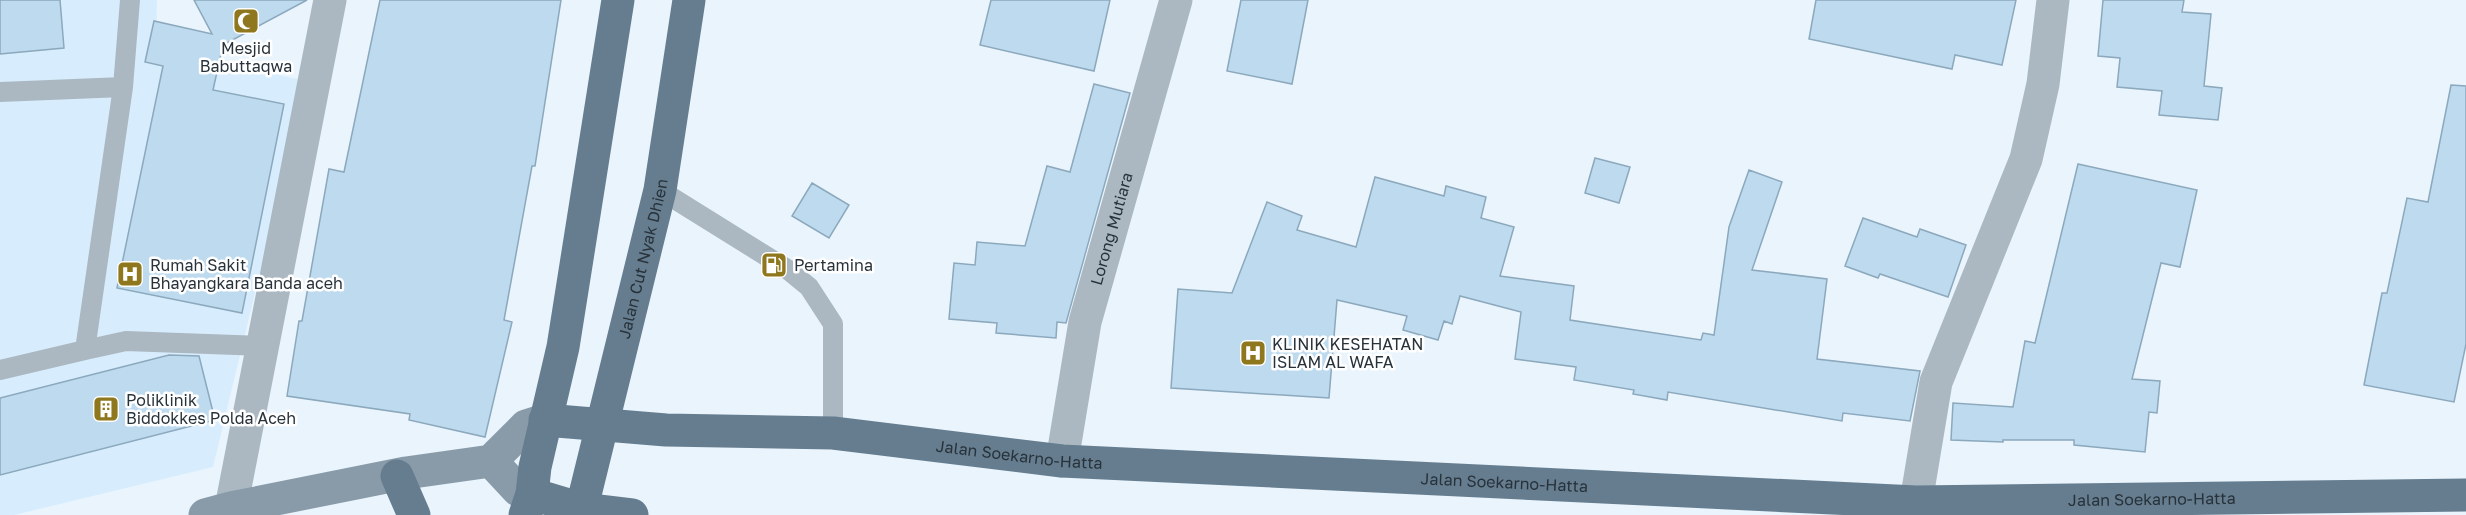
<svg xmlns="http://www.w3.org/2000/svg" width="2466" height="515" font-family="'Golos Text',sans-serif">
  <rect width="100%" height="100%" fill="#e9f4fd"/>
  <!-- built -->
  <path fill="#d7edfd" d="M0,0H157L156,48L306,81L213,467L14,515H0Z"/>
  <!-- building -->
  <path fill="#bddaef" stroke="#8ca8bc" stroke-width="1.5" d="M0,0H60L64,48L0,54Z
    M194,0H307L223,45L213,90L284,104L242,313L117,288L163,66L145,62L154,21L212,34Z
    M380,0H561L535,166H532L504,320L512,322L485,437L409,420L410,414L287,396L299,321H302L329,169L344,172Z
    M991,0H1110L1094,71L980,45Z
    M1241,0H1308L1292,84L1227,71Z
    M1816,0H2016L2002,65L1955,55L1952,69L1809,39Z
    M2103,0H2184L2182,12L2211,14L2204,86L2222,88L2218,120L2159,115L2162,91L2117,87L2120,58L2098,56Z
    M1094,84L1130,93L1066,323L1057,322L1056,338L996,333L997,323L949,319L954,263L975,265L977,242L1025,246L1047,166L1070,172Z
    M2451,85L2466,86V344L2454,402L2364,385L2382,293H2387L2407,198L2428,202Z
    M1595,158L1630,167L1619,203L1585,193Z
    M2078,164L2197,190L2180,267L2161,263L2132,379L2160,381L2157,413L2149,412L2145,452L2074,445V440H2003V442L1951,440L1953,403L2013,407L2025,341L2035,343Z
    M1749,170L1782,182L1752,270L1827,279L1817,359L1920,371L1910,421L1843,413L1842,421L1668,392L1667,400L1633,394L1634,390L1574,380L1576,367L1515,359L1521,312L1460,296L1452,324L1444,321L1438,340L1403,330L1407,316L1337,300L1329,398L1171,388L1178,289L1232,293L1267,202L1302,216L1297,230L1356,247L1375,177L1444,196L1446,186L1486,197L1481,218L1514,227L1500,276L1574,286L1570,320L1701,340L1703,333L1714,335L1729,227Z
    M812,183L849,205L829,238L792,216Z
    M1863,218L1917,237L1920,229L1966,245L1948,297L1880,274L1878,278L1845,266Z
    M169,355L199,356L215,420L0,475V398Z"/>
  <g fill="none" stroke-linecap="round" stroke-linejoin="round">
    <!-- service -->
    <path stroke="#abb8c1" stroke-width="20" d="M0,92L123,87
      M660,190L787,269L809,287L833,324V433
      M85,350L126,341L264,346
      M0,370L85,350L123,87L130,0"/>
    <!-- minor -->
    <g stroke="#abb8c1" stroke-width="33">
      <path id="s1" d="M1062,461L1085,322L1176,0"/>
      <path d="M1916,502L1936,382L2026,159L2043,84L2053,0"/>
      <path d="M231,508L330,0"/>
    </g>
    <!-- secondary -->
    <path stroke="#899ba9" stroke-width="33" d="M491,461L518,490L532,494
      M205,515L231,508L406,473L491,461L526,426L545,420"/>
    <!-- trunk -->
    <g stroke="#657d8f" stroke-width="33">
      <path id="s2" d="M545,420L666,430L833,433L1062,461L1916,502L2466,495"/>
      <path d="M397,476L414,515"/>
      <path d="M532,494L582,509L632,515"/>
      <path d="M525,515L532,494L535,467L563,347L618,0"/>
      <path id="s3" d="M580,515L660,190L689,0"/>
    </g>
  </g>
  <!-- icons -->
  <defs>
    <symbol id="mosque-square" viewBox="-11 -11 22 22"><rect x="-9" y="-9" width="18" height="18" rx="4" fill="#8e771c" stroke="#fff"/><path d="M3.5-4.9A6 6 0 1 0 3.5 4.9A5 5 0 1 1 3.5-4.9Z" fill="#fff"/></symbol>
    <symbol id="fuel-square" viewBox="-11 -11 22 22"><rect x="-9" y="-9" width="18" height="18" rx="4" fill="#8e771c" stroke="#fff"/><path d="M-5.5-6h7V0h2V4h1.3V-2.5L3-4.5l.8-.8L6-3V5H2.5V1h-1V6h-7ZM-4.2-4.7v3.2H.2V-4.7Z" fill="#fff"/></symbol>
    <symbol id="hospital-square" viewBox="-11 -11 22 22"><rect x="-9" y="-9" width="18" height="18" rx="4" fill="#8e771c" stroke="#fff"/><path d="M-5-5h3v3.5h4V-5h3V5h-3V1.5h-4V5h-3Z" fill="#fff"/></symbol>
    <symbol id="building-square" viewBox="-11 -11 22 22"><rect x="-9" y="-9" width="18" height="18" rx="4" fill="#8e771c" stroke="#fff"/><path d="M-4-6H4V6H1V3H-1V6H-4ZM-2.5-4.3h1.7v1.8h-1.7ZM.8-4.3h1.7v1.8H.8ZM-2.5-1h1.7V.8h-1.7ZM.8-1h1.7V.8H.8Z" fill="#fff"/></symbol>
  </defs>
  <g fill-rule="evenodd">
    <use href="#mosque-square" x="231" y="6" width="30" height="30"/>
    <use href="#fuel-square" x="759" y="250" width="30" height="30"/>
    <use href="#hospital-square" x="115" y="259" width="30" height="30"/>
    <use href="#hospital-square" x="1238" y="338" width="30" height="30"/>
    <use href="#building-square" x="91" y="394" width="30" height="30"/>
  </g>
  <g text-anchor="middle" stroke-width="5" stroke-linejoin="round" paint-order="stroke">
    <!-- poi labels -->
    <g font-size="16" fill="#27323a" stroke="#fff" text-anchor="start">
      <text x="246" y="54" text-anchor="middle">Mesjid<tspan x="246" dy="18">Babuttaqwa</tspan></text>
      <text x="150" y="271">Rumah Sakit<tspan x="150" dy="18">Bhayangkara Banda aceh</tspan></text>
      <text x="794" y="271">Pertamina</text>
      <text x="1272" y="350">KLINIK KESEHATAN<tspan x="1272" dy="18">ISLAM AL WAFA</tspan></text>
      <text x="126" y="406">Poliklinik<tspan x="126" dy="18">Biddokkes Polda Aceh</tspan></text>
    </g>
    <!-- street labels -->
    <g font-size="16" fill="#27323a" stroke="#fff">
      <text dy="6" stroke="none"><textPath href="#s1" startOffset="238">Lorong Mutiara</textPath></text>
      <text dy="6" stroke="none"><textPath href="#s3" startOffset="264">Jalan Cut Nyak Dhien</textPath></text>
      <text dy="6" stroke="none"><textPath href="#s2" startOffset="476">Jalan Soekarno-Hatta</textPath></text>
      <text dy="6" stroke="none"><textPath href="#s2" startOffset="962">Jalan Soekarno-Hatta</textPath></text>
      <text dy="6" stroke="none"><textPath href="#s2" startOffset="1610">Jalan Soekarno-Hatta</textPath></text>
    </g>
  </g>
</svg>
